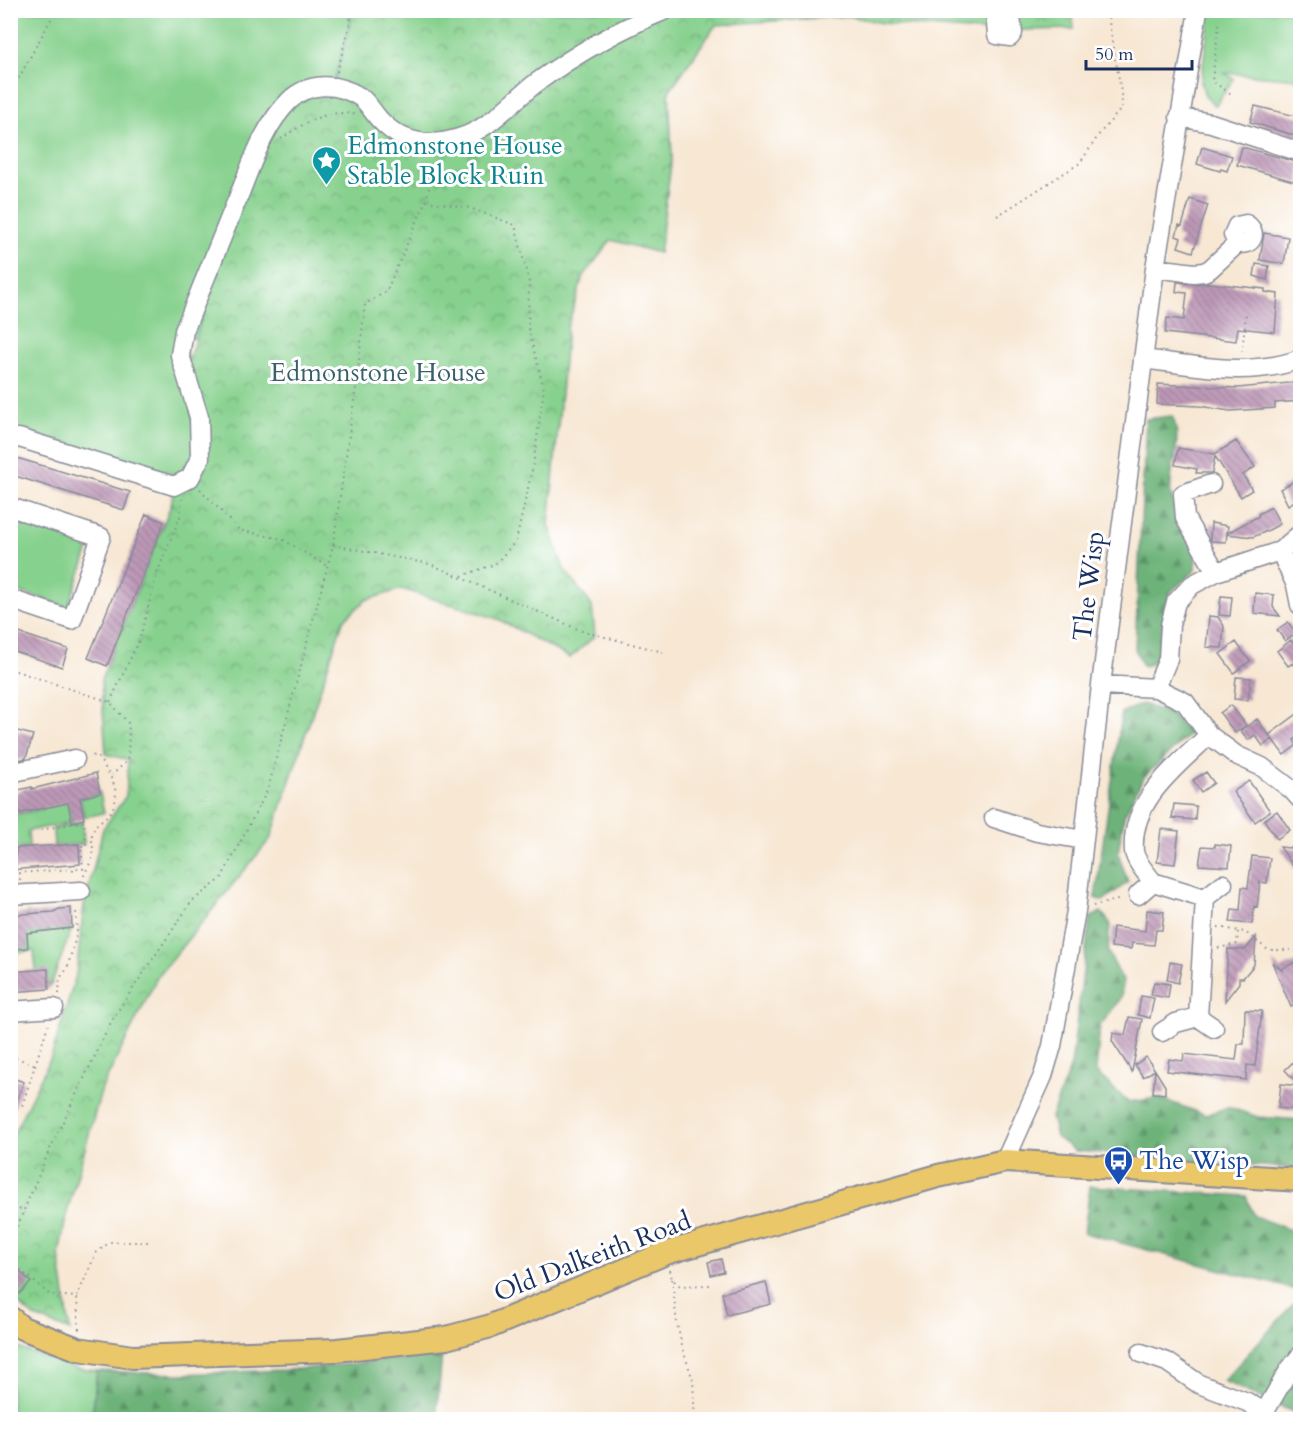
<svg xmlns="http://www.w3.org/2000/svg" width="1311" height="1430" font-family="Cardo,serif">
  <defs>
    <pattern id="forest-firs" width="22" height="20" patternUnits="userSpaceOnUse" patternTransform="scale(1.5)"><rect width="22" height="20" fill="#6db379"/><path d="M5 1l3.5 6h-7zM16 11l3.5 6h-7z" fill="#599266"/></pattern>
    <pattern id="park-crowns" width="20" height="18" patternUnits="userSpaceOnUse" patternTransform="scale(1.5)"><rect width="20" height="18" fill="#87d18e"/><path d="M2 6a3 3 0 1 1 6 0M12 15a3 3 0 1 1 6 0" fill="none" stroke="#6eaa77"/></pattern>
    <pattern id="building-back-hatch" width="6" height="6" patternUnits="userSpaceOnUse" patternTransform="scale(1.5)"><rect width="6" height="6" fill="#be99b8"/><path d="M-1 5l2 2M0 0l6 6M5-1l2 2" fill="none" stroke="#9a7d99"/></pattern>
  </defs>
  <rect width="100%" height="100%" fill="#fff"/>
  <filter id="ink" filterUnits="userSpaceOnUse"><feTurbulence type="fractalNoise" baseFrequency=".0167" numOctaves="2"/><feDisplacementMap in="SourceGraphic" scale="12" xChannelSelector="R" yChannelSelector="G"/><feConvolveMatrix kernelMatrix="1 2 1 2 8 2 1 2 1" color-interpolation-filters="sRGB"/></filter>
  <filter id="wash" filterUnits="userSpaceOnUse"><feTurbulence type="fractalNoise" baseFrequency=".008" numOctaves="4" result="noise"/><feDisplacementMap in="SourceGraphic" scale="24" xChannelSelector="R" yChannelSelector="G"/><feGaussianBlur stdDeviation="1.35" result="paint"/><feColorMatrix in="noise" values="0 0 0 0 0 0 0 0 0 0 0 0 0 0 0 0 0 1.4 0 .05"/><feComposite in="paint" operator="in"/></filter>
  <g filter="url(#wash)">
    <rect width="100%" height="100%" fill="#f7e7d3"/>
    <!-- green -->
    <path fill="#87d18e" stroke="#518076" stroke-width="1.5" d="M10,11H348L351,20L333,86L216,265L196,338L184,336L200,458L184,481L168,472L29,433H11Z
      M1210,11H1300V79L1225,73L1234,79L1215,106L1205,96L1201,82Z
      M11,515L92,541L68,607L11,589Z
      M65,785L72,822L28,831L29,847L16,848L17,867L11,855V801L13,800L17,814L43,809L39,791Z
      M100,793L104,813L84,817L80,798Z
      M82,822L84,844L54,846L53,829Z
      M28,913L30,933L50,931L49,914L55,930L72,928L51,985L49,986L36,970L34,951L11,953V935L15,934L28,948L26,914Z
      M10,1345L78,1369L97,1371L92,1419H11Z"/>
    <!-- forest -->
    <path fill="url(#forest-firs)" stroke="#44716c" stroke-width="1.5" d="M1172,416C1185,441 1167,471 1171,495C1177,521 1198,543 1196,570L1169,593L1161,636L1159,662L1143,666L1135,649L1146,419Z
      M1143,704L1170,714L1190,734L1143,778L1124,816L1118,853L1128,882L1103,901L1095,898L1122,712Z
      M1101,912L1110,923L1108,952L1123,981L1121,998L1100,1026L1096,1072L1128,1102L1159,1098L1206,1115L1228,1107L1258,1117L1300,1120V1169L1075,1151L1056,1137L1051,1117L1071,1065L1090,918Z
      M1090,1186L1246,1196L1254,1216L1300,1234V1291L1084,1233Z
      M1300,1297V1415L1223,1381Z
      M442,1355L436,1419H92L97,1371L179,1374L288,1370Z"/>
    <!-- park -->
    <path fill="url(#park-crowns)" stroke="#518076" stroke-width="1.5" d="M348,11H1072L1074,29L977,31L883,23L849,16L716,25L669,91L672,157L659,253L611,240L583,277L567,328L549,525L564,569L592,606L595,636L570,658L498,619L402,589L366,600L343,621L271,838L158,976L102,1088L67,1212L59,1254L70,1331L33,1316L11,1298L10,1141L52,1055L76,975L84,906L103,829L126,796L128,760L106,754L101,680L171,505L174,486L200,458L184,373L196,338L216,265L259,159L290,100L333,86L351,20Z"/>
    <g id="blocks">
      <!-- building -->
      <path fill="url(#building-back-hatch)" d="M1255,106L1300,117V137L1250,122Z
        M1202,147L1232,156L1227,171L1221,169L1220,171L1197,164Z
        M1242,147L1300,163V183L1237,165Z
        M1190,199L1208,205L1193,252L1178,247L1181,238L1176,236L1179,225L1182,226Z
        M1264,233L1288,237L1284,264L1260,260Z
        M1256,264L1269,266L1267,280L1254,276Z
        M1177,282L1195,284L1208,283L1265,289V292L1278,294L1275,332L1238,328L1236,341L1165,333L1167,318L1184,320L1187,293L1176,292Z
        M1299,382L1300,401L1275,403V408L1230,411L1199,406L1157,404L1158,384L1238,388Z
        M1236,441L1255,467L1243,475L1252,490L1241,497L1215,456L1212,473H1196L1197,469L1175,465L1178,448L1215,454Z
        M17,458L130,492L124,510L12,475Z
        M1300,478V498L1288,505L1280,489Z
        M1271,507L1280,524L1267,531L1253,537L1227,534L1226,542L1211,541L1210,538L1211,523L1228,526L1227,533L1259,516L1258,514Z
        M146,514L164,522L107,666L88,658Z
        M1255,593L1274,595L1273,607L1280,616L1254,613Z
        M1221,596L1232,597L1230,616L1219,615Z
        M1209,616L1218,617L1224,626L1222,648L1206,647Z
        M1288,622L1296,633L1285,641L1277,630Z
        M10,630L68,649L62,667L10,650Z
        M1291,640L1300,653V673L1293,663L1288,666L1277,651Z
        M1236,642L1250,661L1234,673L1220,654Z
        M1236,677L1251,678L1248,700L1234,699Z
        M1231,705L1246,725L1235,733L1220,713Z
        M1300,712V735L1294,740L1297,745L1284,755L1269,735Z
        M1257,719L1272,739L1263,746L1255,735L1248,740L1241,731Z
        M10,729L33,735L26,758L19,760L10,757Z
        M1206,772L1214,783L1201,792L1193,780Z
        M96,773L100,793L80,798L84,819L72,822L68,803L16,814L12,793L18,792V790L32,787V789Z
        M1249,781L1270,811L1255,822L1233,792Z
        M1174,804L1196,806L1195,820L1172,818Z
        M1277,811L1290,830L1277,839L1264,820Z
        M1161,829L1179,831L1175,864L1157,862Z
        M79,844L80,864L10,870V855L16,854V848Z
        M1215,844L1231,846L1229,867L1199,865L1202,846L1215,847Z
        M1280,847L1300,849V876Z
        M1252,856L1270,858L1267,883L1260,882L1257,907L1254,906L1252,924L1230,922L1232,909L1240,910L1242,887L1248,888Z
        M71,908L72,928L27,933L28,948L16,949L15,934L10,935V915L53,912L59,909Z
        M1147,910L1164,912L1162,930H1156L1154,945L1132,943L1131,949L1111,947L1113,927L1145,931Z
        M1256,937L1254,965L1243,978H1239V983L1225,1001L1228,949L1245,950Z
        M1170,962L1182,964L1178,983L1167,980Z
        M1272,962L1282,970L1283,968L1296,962L1300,973V1003L1291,1007Z
        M48,969L49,989L10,992V972Z
        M1154,982L1170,984L1168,998L1151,995Z
        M1141,996L1154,998L1150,1018L1138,1015Z
        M1245,1010L1262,1011L1255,1066L1247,1065L1246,1080L1167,1071L1169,1059L1183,1061L1184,1054L1236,1060L1238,1044H1244Z
        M1129,1017L1142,1019L1132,1072L1112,1041L1113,1033L1125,1035Z
        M1146,1057L1155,1070L1143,1077L1135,1065Z
        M1293,1062L1300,1069V1086L1285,1070Z
        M1155,1070L1165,1086V1094L1153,1093Z
        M10,1077L24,1082L11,1114H10Z
        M1281,1084L1300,1086L1297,1110L1278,1108Z
        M721,1259L724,1272L711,1275L708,1262Z
        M18,1270L31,1282L19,1294L10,1286V1278Z
        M766,1282L771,1304L727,1315L722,1293Z"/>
    </g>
  </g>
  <g filter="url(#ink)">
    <use href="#blocks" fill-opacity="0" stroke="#898b98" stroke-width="1.5"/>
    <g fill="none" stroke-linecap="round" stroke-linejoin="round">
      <defs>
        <path id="minor" d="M995,10L997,35L1010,37L1013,33L1010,10
          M1179,117L1211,123L1300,152
          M1155,268L1194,273L1204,272L1210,269L1238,243C1252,247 1259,232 1246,224L1237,226L1233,235L1238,243
          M1143,359C1195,365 1249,378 1300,359
          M10,439L19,438L174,486L190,478L200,458L199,417L180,355L184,331C201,289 218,247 235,205C250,170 261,129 289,101C308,82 337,82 360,97C368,102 373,113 380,120C402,144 430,147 459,138C489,130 512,101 536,83C577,53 619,29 666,10
          M1211,484L1183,494L1185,518L1216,572
          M10,507L101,537L72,620L10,599
          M1280,551L1296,585L1300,605
          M1101,685L1156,688L1185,702L1209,735L1236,755L1262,767L1292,790L1300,799
          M1156,688L1168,659L1170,625L1176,602L1192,585L1216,572L1280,551L1300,534
          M10,773L75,759
          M994,818L1037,832L1084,840
          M10,895L81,891
          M1138,895L1153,882
          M1205,898L1223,884
          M10,1011L54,1008
          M1198,1017L1214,1028
          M1162,1032L1176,1023L1198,1017L1205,898L1153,882C1147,874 1135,861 1134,851C1130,800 1176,767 1209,735
          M1005,1161L1043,1076L1052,1046L1076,911L1101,685L1155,268L1198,10
          M1141,1353L1167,1362L1199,1384L1247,1402L1264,1412
          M1260,1420L1289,1370L1300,1356"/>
        <path id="major" d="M10,1318L22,1328L78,1349L133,1357L337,1350L446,1338L491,1326L666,1253L938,1176L1005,1161L1300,1180"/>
      </defs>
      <!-- minor casing -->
      <use href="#minor" stroke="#898b98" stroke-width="21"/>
      <!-- major casing -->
      <use href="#major" stroke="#898b98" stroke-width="26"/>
      <!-- path -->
      <path stroke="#898b98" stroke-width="2" stroke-dasharray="1.5 4.5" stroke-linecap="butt" d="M1219,24L1212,81L1231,94
        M337,72L351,20L348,10
        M10,94L56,10
        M281,139C302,124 329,107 356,115
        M426,201L470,208L515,225L529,282L528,328L544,389L533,466L516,541L495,564L459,577
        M997,216L1080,163L1100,133L1122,108C1121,75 1110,43 1108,10
        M1242,352L1246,314
        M200,489L239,530L282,539L327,566
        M333,545L430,564L582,631L663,652
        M10,669L110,702L129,724L128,760L112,775
        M110,702L140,638L157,573L180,517L182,499
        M41,830L84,821L86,846H81L83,869H73V876
        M84,876C86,869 92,862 93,855C94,847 90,838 93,831C96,822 106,819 111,811C124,792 108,772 97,756L89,755
        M20,880L19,873L72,869
        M1093,906L1122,899
        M1218,927L1245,932L1268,950H1300
        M1218,948L1237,944L1238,931
        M10,954L22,953
        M59,994L60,978L67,969L77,933L76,908
        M10,1056L36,1065
        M10,1124L17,1107L22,1106L48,1025
        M10,1201L24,1213
        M10,1243L49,1151L113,1018L192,901L221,879L268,789L333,545L357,380L365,304L386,292L426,201L435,160
        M10,1270L17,1267L50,1295L77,1297L96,1253L110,1242H152
        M670,1270L672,1279L680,1286L711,1285
        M672,1279L677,1324L683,1350L693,1380L695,1420
        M77,1298L79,1331"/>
      <!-- minor -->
      <use href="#minor" stroke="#fff" stroke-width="18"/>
      <!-- major -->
      <use href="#major" stroke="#eac769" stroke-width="22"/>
    </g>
  </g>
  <!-- icons -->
  <defs>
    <symbol id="sight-pin" viewBox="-11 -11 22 30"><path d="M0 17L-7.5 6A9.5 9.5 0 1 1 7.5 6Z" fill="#0f9aa8" stroke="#fff"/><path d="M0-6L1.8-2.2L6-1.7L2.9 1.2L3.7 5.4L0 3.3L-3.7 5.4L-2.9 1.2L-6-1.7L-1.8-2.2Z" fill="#fff"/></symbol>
    <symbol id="bus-pin" viewBox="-11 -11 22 30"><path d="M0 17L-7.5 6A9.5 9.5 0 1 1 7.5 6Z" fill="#1a4fb4" stroke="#fff"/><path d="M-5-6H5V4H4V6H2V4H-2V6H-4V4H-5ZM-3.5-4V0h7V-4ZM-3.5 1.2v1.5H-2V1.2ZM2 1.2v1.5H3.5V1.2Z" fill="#fff"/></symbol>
  </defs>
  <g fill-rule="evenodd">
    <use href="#sight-pin" x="310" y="144" width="33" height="45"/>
    <use href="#bus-pin" x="1102" y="1144" width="33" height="45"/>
  </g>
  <g text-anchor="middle" stroke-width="6" stroke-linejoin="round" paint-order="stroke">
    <!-- culture labels -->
    <g font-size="26" fill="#0d838f" stroke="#fff" text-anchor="start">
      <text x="347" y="154">Edmonstone House<tspan x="347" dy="30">Stable Block Ruin</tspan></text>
    </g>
    <!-- park labels -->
    <g font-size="26" fill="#3b606c" stroke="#fff">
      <text x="378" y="381">Edmonstone House</text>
    </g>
    <!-- street labels -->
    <g font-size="26" fill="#1b2f5e" stroke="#fff">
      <text transform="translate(1088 586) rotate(-83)" y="9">The Wisp</text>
      <text transform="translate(592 1256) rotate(-21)" y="9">Old Dalkeith Road</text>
    </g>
    <!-- transit labels -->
    <g font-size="26" fill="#164399" stroke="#fff" text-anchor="start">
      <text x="1139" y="1169">The Wisp</text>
    </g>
  </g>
  <!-- margin -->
  <rect width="1311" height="1430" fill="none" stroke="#fff" stroke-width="36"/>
  <!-- scale -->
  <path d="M1086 60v9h106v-9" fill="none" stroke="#1b2f5e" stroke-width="3"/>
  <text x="1095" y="60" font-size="18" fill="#1b2f5e" stroke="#ffffff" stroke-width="4.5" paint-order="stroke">50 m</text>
</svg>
